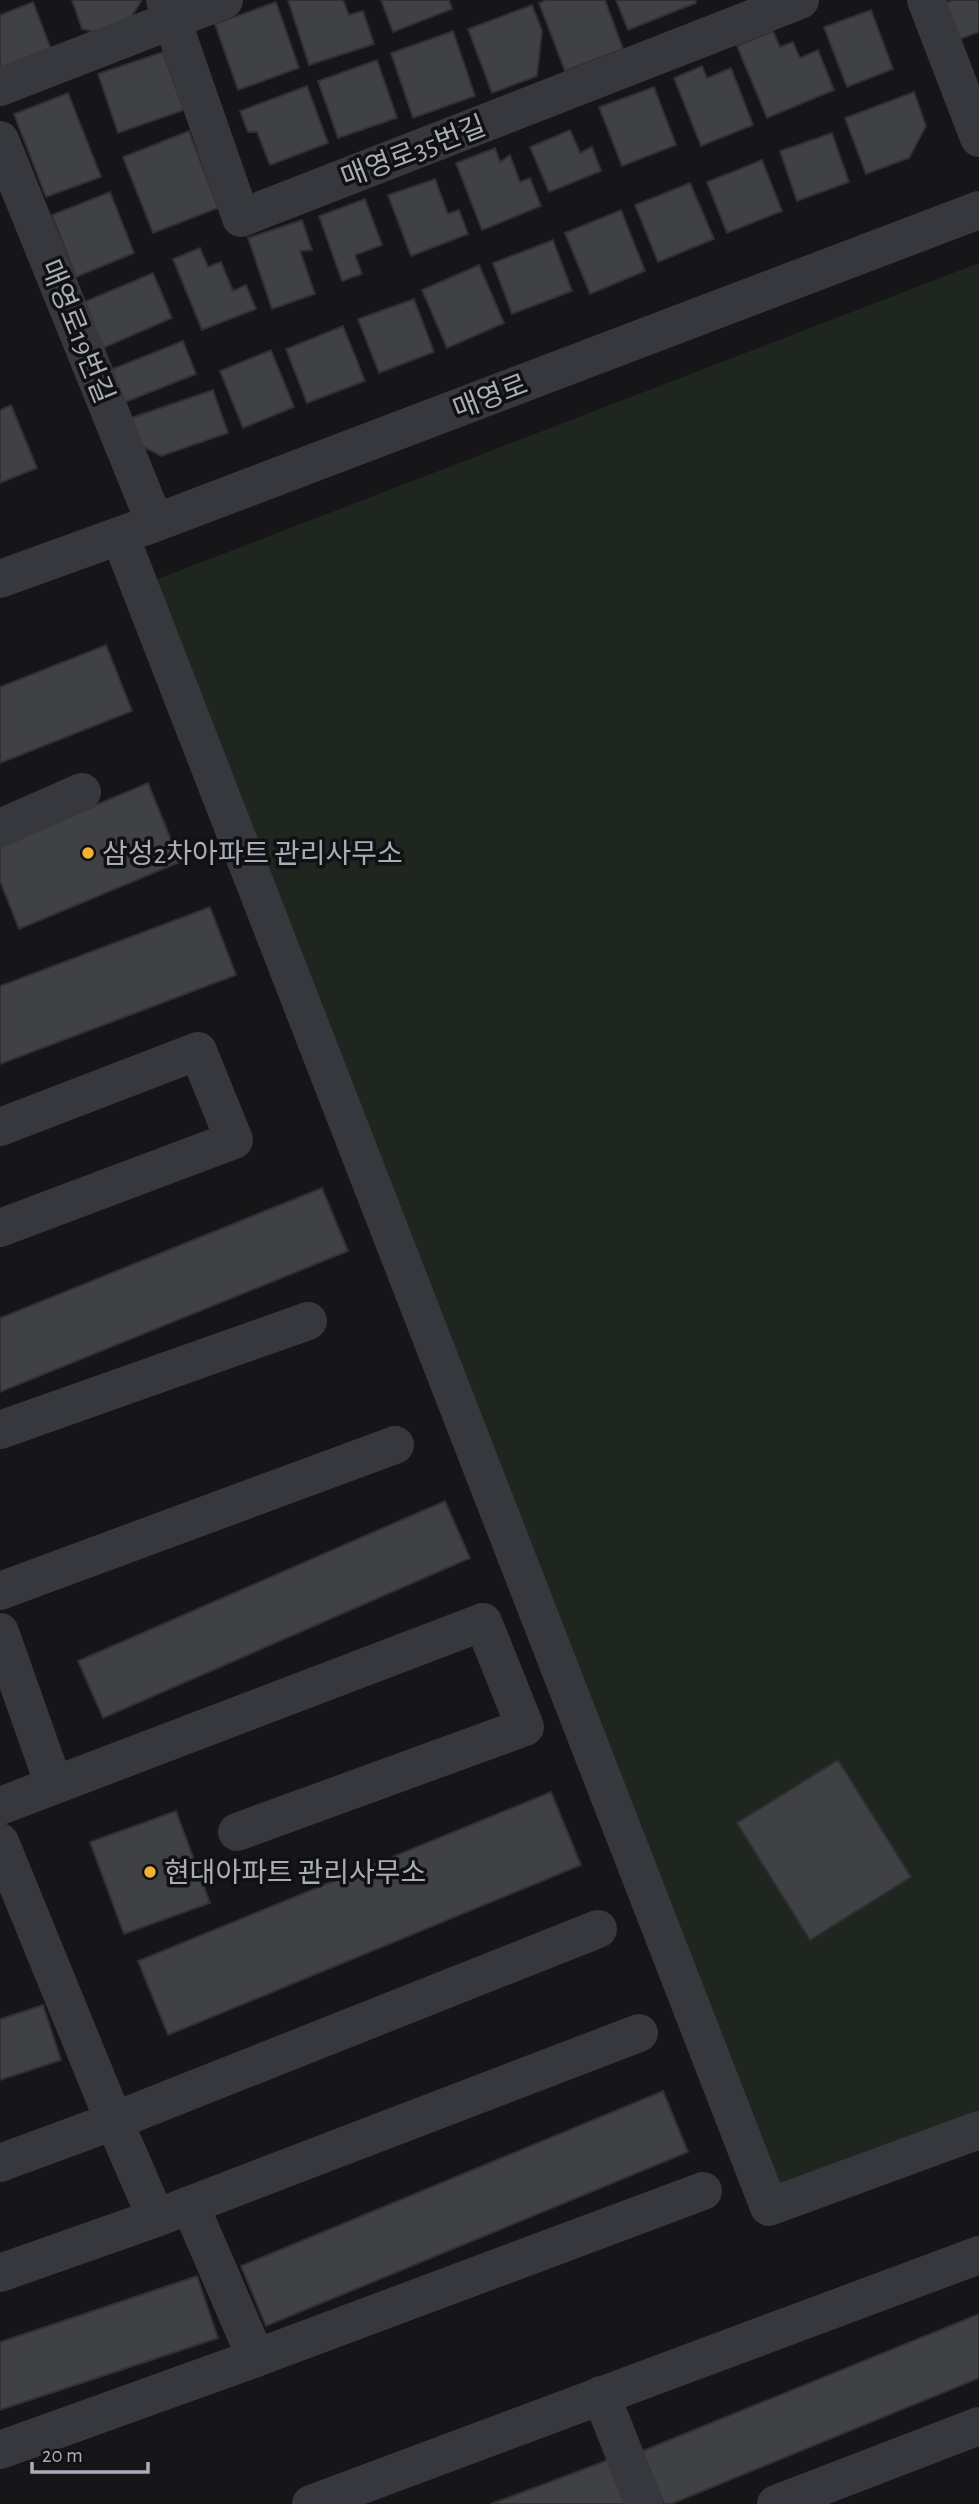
<svg xmlns="http://www.w3.org/2000/svg" width="979" height="2504" font-family="'Alegreya Sans','Noto Sans KR',sans-serif">
  <rect width="100%" height="100%" fill="#161618"/>
  <!-- green -->
  <path fill="#1e261f" d="M979,263V2114L777,2189L150,582Z"/>
  <!-- building -->
  <path fill="#404145" stroke="#303034" stroke-width="2" d="M72,0H141V1L127,25L100,33L82,29Z
    M288,0H343L349,15L363,11L374,44L309,65Z
    M381,0H449L452,9L393,32Z
    M546,0H605L623,49L565,71L539,3Z
    M616,0H695L696,3L628,30Z
    M953,0H979V32L957,40L943,4Z
    M33,2L54,57L0,70V15Z
    M276,2L299,68L238,90L215,24Z
    M532,5L542,31L537,76L492,93L468,29Z
    M871,10L893,69L847,87L824,27Z
    M453,31L475,96L413,118L391,53Z
    M773,31L780,47L793,42L800,58L818,50L834,90L767,118L737,46Z
    M163,52L184,110L118,133L98,74Z
    M377,60L397,118L338,138L318,81Z
    M702,66L707,78L731,68L753,125L701,146L674,78Z
    M307,86L328,143L270,165L257,132H248L240,111Z
    M654,87L676,145L622,166L599,107Z
    M914,92L926,126L909,158L866,174L845,118Z
    M68,93L101,177L46,197L14,114Z
    M570,130L580,153L592,147L601,171L549,192L530,147Z
    M189,131L218,208L153,233L123,157Z
    M832,133L849,182L797,201L780,151Z
    M495,148L500,162L510,155L520,182L530,178L541,206L482,230L456,163Z
    M762,160L782,211L727,233L707,182Z
    M435,179L448,214L459,210L468,234L411,256L388,195Z
    M690,183L714,239L658,262L635,205Z
    M110,192L134,253L76,277L52,215Z
    M365,199L382,245L355,255L362,274L342,281L319,216Z
    M621,210L645,271L590,294L565,233Z
    M302,220L312,250L300,251L315,294L272,309L248,238Z
    M553,240L572,291L512,314L493,263Z
    M200,248L208,267L221,262L233,291L246,285L256,309L202,330L173,259Z
    M479,265L504,323L447,348L422,290Z
    M153,273L172,318L103,348L84,302Z
    M414,299L434,352L379,373L358,319Z
    M343,326L365,381L307,403L286,349Z
    M183,341L196,374L123,403L110,370Z
    M271,350L294,407L243,428L220,371Z
    M213,390L228,433L161,456L136,443L128,419Z
    M11,405L37,468L0,483V410Z
    M106,645L132,711L0,763V687Z
    M148,783L180,862L19,929L0,881V845Z
    M210,907L236,975L0,1064V986Z
    M322,1188L348,1251L0,1392V1318Z
    M445,1501L470,1558L103,1718L78,1661Z
    M838,1760L911,1877L810,1940L737,1823Z
    M551,1792L581,1865L168,2035L138,1961Z
    M176,1811L210,1903L124,1934L90,1842Z
    M43,2005L61,2060L0,2080V2019Z
    M663,2091L688,2152L266,2326L241,2266Z
    M197,2276L218,2338L0,2410V2342Z
    M979,2314V2378L671,2504H664L642,2451Z
    M608,2460L625,2504H491Z"/>
  <g fill="none" stroke-linecap="round" stroke-linejoin="round">
    <!-- minor -->
    <path stroke="#37383d" stroke-width="38" d="M165,0L241,218L800,0
      M926,0L979,138
      M0,87L224,0
      M0,140L155,523
      M120,536L769,2207L979,2130
      M0,579L155,523L979,210
      M0,828L82,792
      M0,1127L198,1051L234,1140L0,1228
      M0,1430L308,1321
      M0,1591L395,1445
      M0,1632L54,1785
      M0,1806L483,1622L525,1727L237,1832
      M0,1842L114,2121L598,1929
      M0,2163L114,2121L156,2218L639,2033
      M190,2205L256,2358L703,2191
      M0,2273L156,2218
      M601,2395L644,2504
      M0,2450L256,2358
      M311,2504L979,2255
      M776,2504L979,2426"/>
  </g>
  <!-- markers -->
  <g fill="#f2b134" stroke="#111113" stroke-width="2.5">
    <circle cx="88" cy="853" r="7"/>
    <circle cx="150" cy="1872" r="7"/>
  </g>
  <g text-anchor="middle" stroke-width="7" stroke-linejoin="round" paint-order="stroke">
    <!-- street labels -->
    <g font-size="28" fill="#a8adb8" stroke="#111113">
      <text transform="translate(413 151) rotate(-21)" y="10">매영로35번길</text>
      <text transform="translate(78 331) rotate(68)" y="10">매영로19번길</text>
      <text transform="translate(490 396) rotate(-21)" y="10">매영로</text>
    </g>
    <!-- poi labels -->
    <g font-size="28" fill="#a8adb8" stroke="#111113" text-anchor="start">
      <text x="102" y="863">삼성2차아파트 관리사무소</text>
      <text x="164" y="1882">현대아파트 관리사무소</text>
    </g>
  </g>
  <!-- scale -->
  <path d="M32 2462v10h116v-10" fill="none" stroke="#a8adb8" stroke-width="3.5"/>
  <text x="42" y="2462" font-size="21" fill="#a8adb8" stroke="#111113" stroke-width="5" paint-order="stroke">20 m</text>
</svg>
